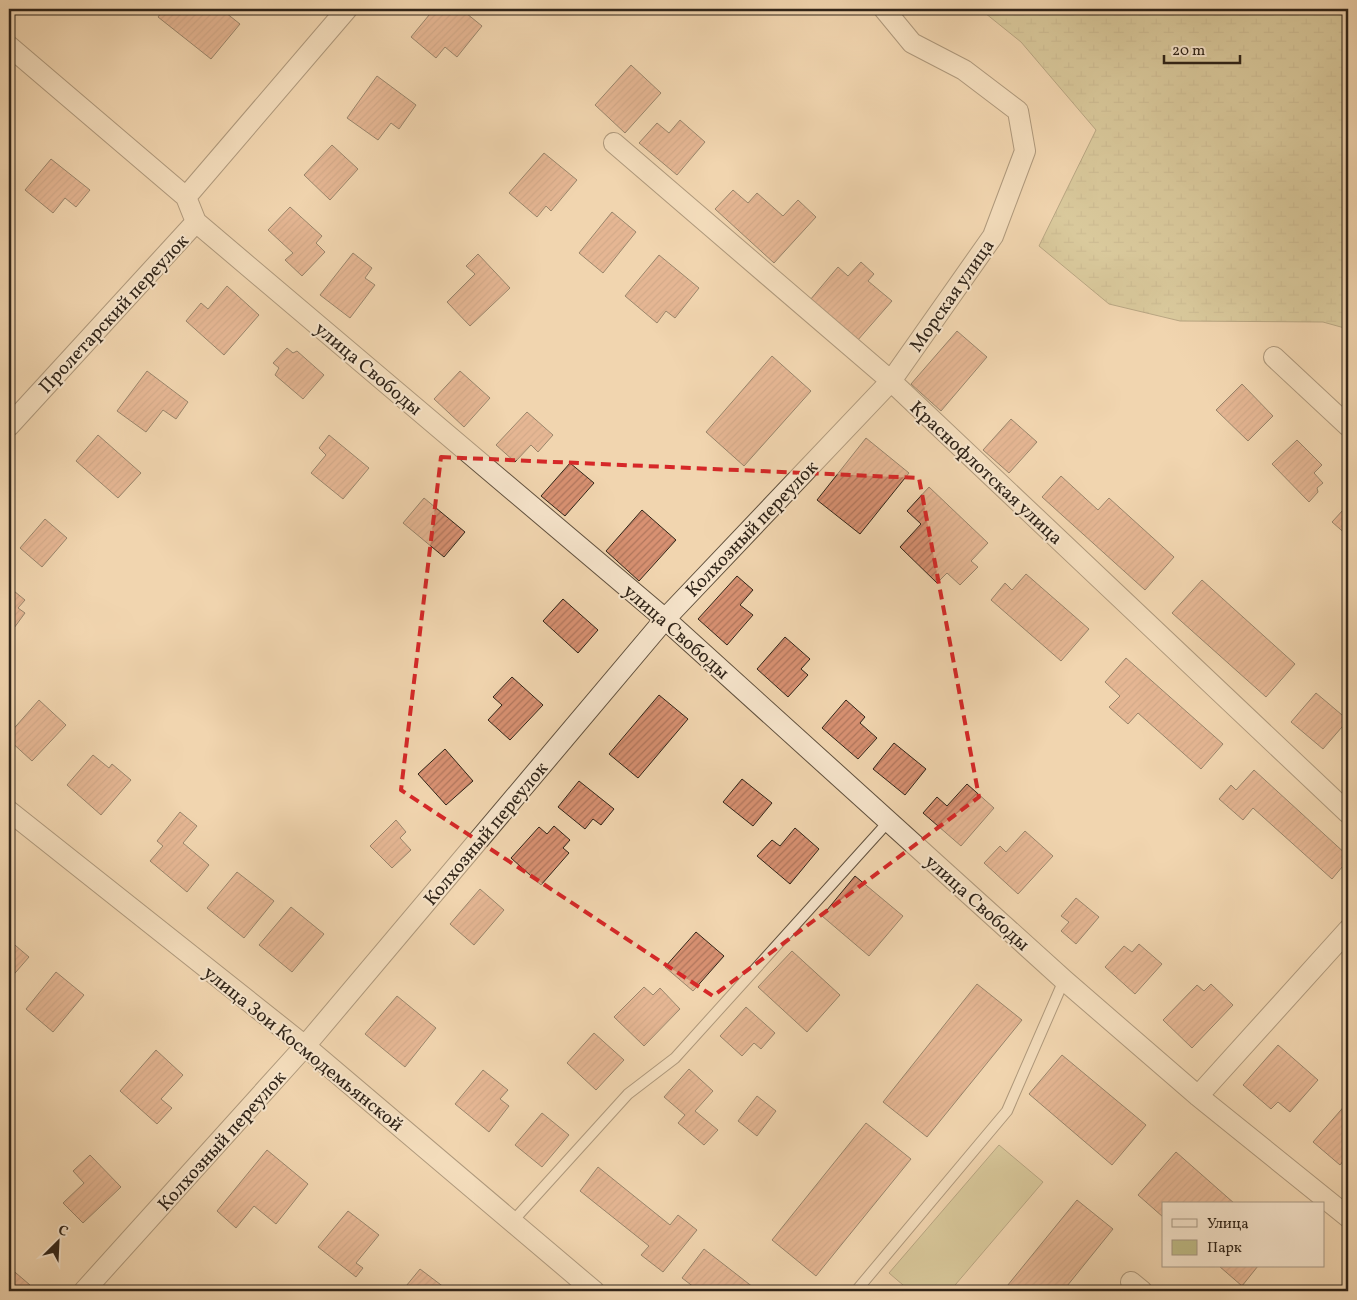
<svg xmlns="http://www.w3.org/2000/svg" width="1357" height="1300" font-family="Vollkorn,serif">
  <defs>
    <pattern id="wetland-marsh" width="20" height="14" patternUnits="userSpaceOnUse" patternTransform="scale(1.25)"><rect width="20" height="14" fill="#bfbc87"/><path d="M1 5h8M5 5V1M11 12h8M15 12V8" fill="none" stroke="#a5a174"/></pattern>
    <pattern id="building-hatch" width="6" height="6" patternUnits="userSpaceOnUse" patternTransform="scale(1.25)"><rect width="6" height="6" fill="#d89172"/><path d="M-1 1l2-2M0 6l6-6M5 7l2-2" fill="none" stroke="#b0765d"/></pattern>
  </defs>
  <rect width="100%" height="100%" fill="#f1d5af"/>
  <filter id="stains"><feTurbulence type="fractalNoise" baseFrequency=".004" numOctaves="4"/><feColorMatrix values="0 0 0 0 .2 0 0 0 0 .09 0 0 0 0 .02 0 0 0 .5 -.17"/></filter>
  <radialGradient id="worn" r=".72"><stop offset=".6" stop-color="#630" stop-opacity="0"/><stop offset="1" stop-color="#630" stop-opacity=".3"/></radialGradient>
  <!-- wetland -->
  <path fill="url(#wetland-marsh)" stroke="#787050" d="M980,9H1348V329L1323,322L1180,321L1109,304L1039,246L1096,130L1021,42Z"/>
  <!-- green -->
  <path fill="#bfbc87" stroke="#787050" d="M999,1145L1043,1182L950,1291H910L889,1273Z"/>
  <!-- building -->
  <path fill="url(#building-hatch)" stroke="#312519" d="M164,9L186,10L196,9L201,13L204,9H221L240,24L211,59L158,17Z
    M434,9H461L482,26L457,57L445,47L436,58L411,37Z
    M631,65L661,93L625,133L595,105Z
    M377,76L416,105L399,129L391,123L378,140L347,118Z
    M680,120L705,142L677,175L639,143L657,123L669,133Z
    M332,145L358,169L330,200L304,175Z
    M544,153L577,180L551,211L546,206L537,217L509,193Z
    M51,159L90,190L76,207L65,198L53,213L25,190Z
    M733,190L748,203L757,193L783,216L798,200L816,217L774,263L715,209Z
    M290,207L322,236L316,243L325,252L302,276L285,260L293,253L268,230Z
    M612,212L636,232L603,273L579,253Z
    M353,253L372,268L365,278L375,285L350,318L320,295Z
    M478,254L510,288L470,326L447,302L475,274L466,266Z
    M659,255L699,288L675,318L666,311L657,323L625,296Z
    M861,262L874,274L868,281L892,301L857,341L810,300L838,267L848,276Z
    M227,286L259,315L224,355L186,321L201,303L208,309Z
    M957,331L987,357L941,411L911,384Z
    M287,348L293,353L297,351L324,375L303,399L275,375L279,368L273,363Z
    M772,356L811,391L744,466L706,432Z
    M147,371L188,402L176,419L163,410L146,432L117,411Z
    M460,371L490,398L464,427L434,399Z
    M1242,384L1273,416L1248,441L1216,410Z
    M527,412L553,435L538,452L531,445L515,462L496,445Z
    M1011,419L1037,442L1009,473L983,450Z
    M98,435L141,473L118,498L76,461Z
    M329,435L369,468L343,499L311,473L326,455L319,448Z
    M866,438L909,473L860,534L817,500Z
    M1297,440L1322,465L1314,473L1323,483L1317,488L1318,492L1309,502L1272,464Z
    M570,463L594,483L565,516L541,496Z
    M1061,476L1098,510L1109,498L1174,557L1145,590L1042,497Z
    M929,487L988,543L971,561L978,567L960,585L947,573L937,583L900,547L921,524L907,511Z
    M424,498L465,532L444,557L403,523Z
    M642,510L676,540L639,581L606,551Z
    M1343,510L1348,515V536L1332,522Z
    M45,519L67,538L42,567L20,548Z
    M1026,574L1089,629L1061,661L991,600L1005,583L1012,590Z
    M737,576L753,590L740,605L753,615L727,645L698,619Z
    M1202,580L1295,664L1266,697L1172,613Z
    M9,587L25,600L18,608L25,613L14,628L9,624Z
    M563,599L598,630L578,653L543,621Z
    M785,637L810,659L801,669L808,675L788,697L757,669Z
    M1126,658L1223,744L1201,769L1138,713L1128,724L1109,707L1120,696L1105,682Z
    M512,677L543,705L510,740L488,720L502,705L493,697Z
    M1316,693L1348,720L1323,749L1291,722Z
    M659,695L688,719L638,778L609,754Z
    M39,700L66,725L32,761L9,740V734Z
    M846,700L865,717L860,723L877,738L858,759L822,728Z
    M894,743L926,769L905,795L873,769Z
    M445,749L473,781L446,805L418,774Z
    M93,755L109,768L112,764L131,780L101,815L67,785Z
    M1254,770L1348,856V860L1332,879L1253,808L1243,820L1219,799L1231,785L1236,790Z
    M742,779L772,803L753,826L723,802Z
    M579,781L614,809L601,825L593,819L585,829L558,807Z
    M967,784L994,808L961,846L923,813L937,797L947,806Z
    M180,812L197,826L183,843L209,865L187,892L150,861L163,846L157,841Z
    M396,820L406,832L400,838L411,850L392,868L370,846Z
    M554,826L570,840L563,848L569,853L541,885L511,858L539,827L547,834Z
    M795,828L819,849L790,884L757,856L772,840L780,846Z
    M1025,831L1053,856L1018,894L984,863L1000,846L1006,852Z
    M237,872L274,901L244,938L207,908Z
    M855,876L903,916L869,956L822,916Z
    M480,889L504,910L474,945L450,924Z
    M1076,898L1099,917L1076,944L1061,931L1069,922L1061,916Z
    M291,907L324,934L292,972L259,945Z
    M696,932L724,956L693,991L665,967Z
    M9,940L29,957L9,980Z
    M1139,944L1162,964L1135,994L1105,967L1124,946L1132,952Z
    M792,951L840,995L807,1032L758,987Z
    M56,972L84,995L53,1032L26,1009Z
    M977,984L1022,1020L927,1137L883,1102Z
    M1211,984L1233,1005L1192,1048L1163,1020L1197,985L1204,991Z
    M644,987L653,995L660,988L680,1009L644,1046L614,1017Z
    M397,996L436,1028L405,1067L365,1034Z
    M746,1007L775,1033L761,1049L754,1043L742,1056L720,1036Z
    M594,1033L624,1060L596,1090L567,1063Z
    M1278,1045L1318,1080L1290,1112L1278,1102L1271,1109L1243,1085Z
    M156,1050L183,1075L161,1099L172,1108L157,1124L120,1091Z
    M1062,1055L1146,1125L1112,1165L1029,1094Z
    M689,1069L713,1091L695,1111L718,1130L704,1145L678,1123L685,1115L664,1097Z
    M483,1070L508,1090L500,1099L509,1106L489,1132L455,1104Z
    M757,1096L776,1111L757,1136L738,1121Z
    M1347,1103L1348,1104V1155L1340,1165L1313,1142Z
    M542,1113L569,1135L542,1167L515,1145Z
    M866,1123L911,1159L816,1276L772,1240Z
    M267,1150L308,1184L276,1224L254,1206L236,1228L217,1211Z
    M1176,1152L1235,1204H1163V1217L1138,1195Z
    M90,1155L121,1187L83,1223L63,1203L84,1183L73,1171Z
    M598,1167L670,1225L678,1215L697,1230L663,1272L641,1255L649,1246L580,1191Z
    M1077,1200L1113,1229L1063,1291H1003Z
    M348,1211L379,1235L356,1263L363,1268L356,1277L318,1247Z
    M704,1249L758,1291H699L682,1278Z
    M1219,1266H1258L1242,1286Z
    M9,1267L30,1285L24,1291H9Z
    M420,1269L449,1291H402Z"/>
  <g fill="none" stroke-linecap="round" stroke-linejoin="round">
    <defs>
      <path id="lane" d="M512,1222L628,1094L675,1058L889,821
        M856,1291L1007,1111L1064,980"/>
      <path id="street" d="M9,46L186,197L196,222L665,619L1064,980L1198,1096L1348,1217
        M614,143L891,381L1348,813
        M186,197L347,9
        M1274,357L1348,426
        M9,426L196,222
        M9,811L305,1046L594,1291
        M1198,1096L1348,930
        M1131,1282L1142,1291
        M84,1291L305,1046L665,619L891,381L993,236L1025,151L1018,111L964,70L912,43L884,9"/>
    </defs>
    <!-- lane casing -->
    <use href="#lane" stroke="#61513e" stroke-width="12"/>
    <!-- street casing -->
    <use href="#street" stroke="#61513e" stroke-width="22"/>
    <!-- lane -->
    <use href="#lane" stroke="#f6e4cb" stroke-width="10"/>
    <!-- street -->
    <use href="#street" stroke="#f6e4cb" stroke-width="20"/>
  </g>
  <!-- marked area -->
  <path d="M0 0H1357V1300H0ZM441,457L919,478L979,797L713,996L401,790Z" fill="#f1d5af" fill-opacity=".55" fill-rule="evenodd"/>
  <path fill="none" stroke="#d62828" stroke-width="4" stroke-dasharray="10 6" stroke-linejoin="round" d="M441,457L919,478L979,797L713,996L401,790Z"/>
  <g text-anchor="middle" stroke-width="4" stroke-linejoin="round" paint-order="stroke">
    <!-- street labels -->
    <g font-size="19" fill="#312519" stroke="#f6e4cb">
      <text transform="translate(951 295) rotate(-55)" y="7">Морская улица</text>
      <text transform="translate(113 313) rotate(-47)" y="7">Пролетарский переулок</text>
      <text transform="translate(369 368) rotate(40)" y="7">улица Свободы</text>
      <text transform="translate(987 472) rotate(43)" y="7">Краснофлотская улица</text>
      <text transform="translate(751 528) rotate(-46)" y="7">Колхозный переулок</text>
      <text transform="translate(677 631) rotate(41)" y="7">улица Свободы</text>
      <text transform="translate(485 833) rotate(-50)" y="7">Колхозный переулок</text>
      <text transform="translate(978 902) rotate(42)" y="7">улица Свободы</text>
      <text transform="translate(304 1048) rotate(39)" y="7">улица Зои Космодемьянской</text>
      <text transform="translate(221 1140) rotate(-48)" y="7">Колхозный переулок</text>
    </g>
  </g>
  <!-- margin -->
  <rect width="1357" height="1300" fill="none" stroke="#f1d5af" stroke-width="30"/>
  <rect x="10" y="10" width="1337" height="1280" fill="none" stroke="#312519" stroke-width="2.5"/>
  <rect x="15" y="15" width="1327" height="1270" fill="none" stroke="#312519"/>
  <!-- legend -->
  <rect x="1162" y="1202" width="162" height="65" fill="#f6e4cb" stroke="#a79884"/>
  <rect x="1172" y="1219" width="25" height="8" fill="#f6e4cb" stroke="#a79884"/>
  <text x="1207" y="1228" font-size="15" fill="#312519">Улица</text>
  <rect x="1172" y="1240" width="25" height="15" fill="#bfbc87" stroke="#a79884"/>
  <text x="1207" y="1252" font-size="15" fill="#312519">Парк</text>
  <!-- north arrow -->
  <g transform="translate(58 1242) rotate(24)" stroke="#f6e4cb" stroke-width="4" paint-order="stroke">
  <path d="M0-4L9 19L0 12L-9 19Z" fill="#312519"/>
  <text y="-8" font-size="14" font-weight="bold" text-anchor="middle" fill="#312519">С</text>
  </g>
  <!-- scale -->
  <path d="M1164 55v8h76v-8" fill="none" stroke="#312519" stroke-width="2.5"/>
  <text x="1172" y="55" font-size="15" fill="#312519" stroke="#f6e4cb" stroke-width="4" paint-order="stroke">20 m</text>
  <rect width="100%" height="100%" filter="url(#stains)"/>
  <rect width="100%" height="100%" fill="url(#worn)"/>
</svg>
